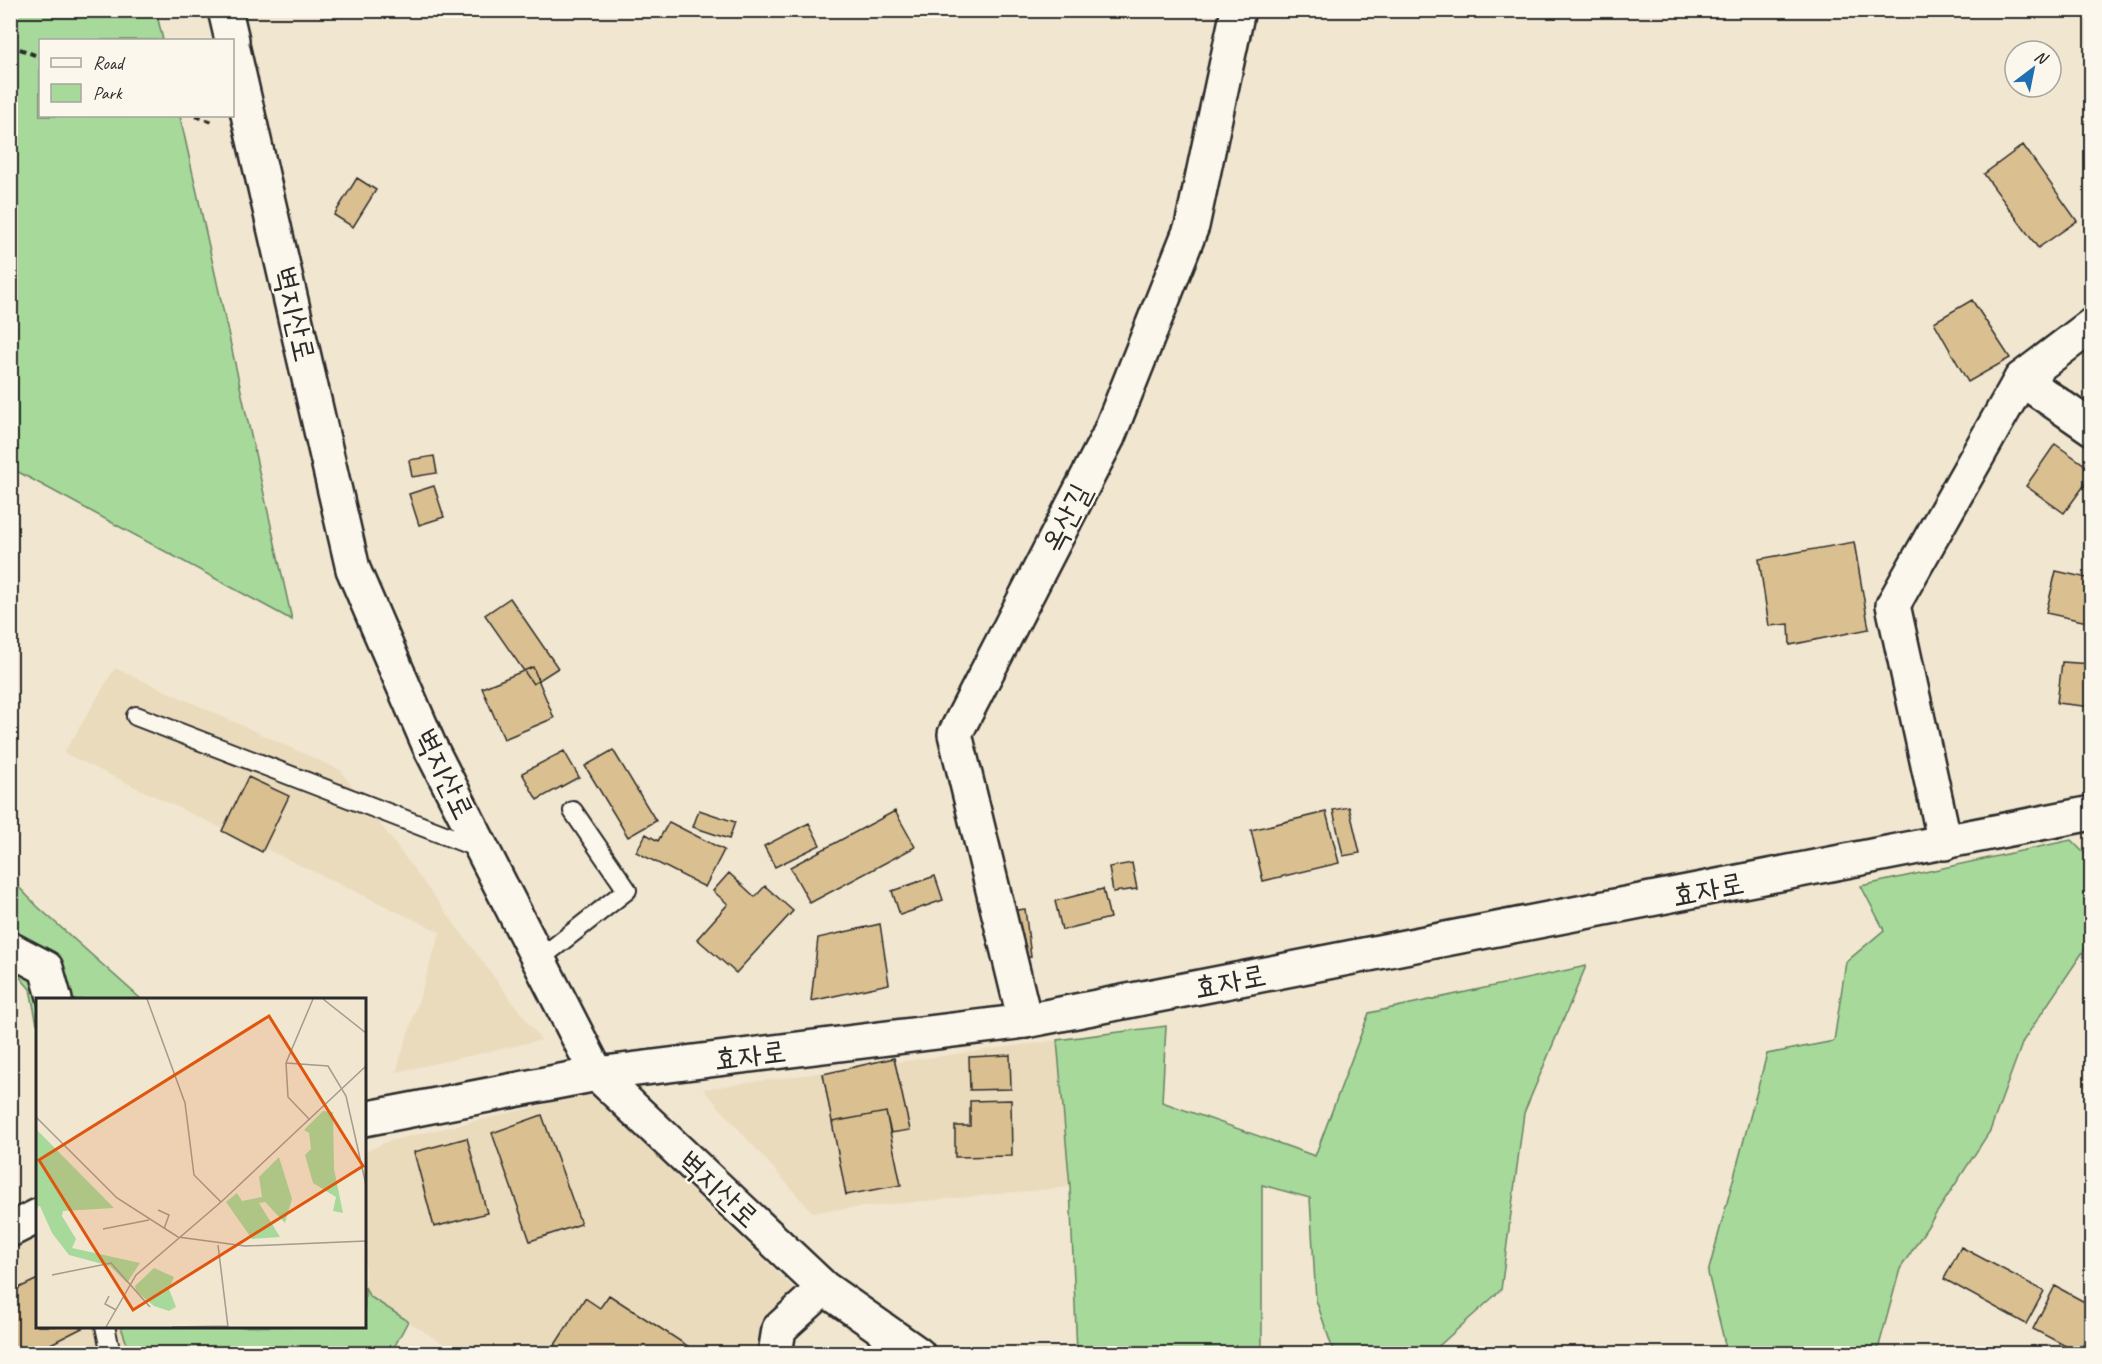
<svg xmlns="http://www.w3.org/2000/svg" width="2102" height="1364" font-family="Caveat,'Poor Story',sans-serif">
  <rect width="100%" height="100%" fill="#f1e6d0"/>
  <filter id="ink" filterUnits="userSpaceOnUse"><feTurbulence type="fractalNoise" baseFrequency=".0167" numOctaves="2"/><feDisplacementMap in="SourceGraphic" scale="12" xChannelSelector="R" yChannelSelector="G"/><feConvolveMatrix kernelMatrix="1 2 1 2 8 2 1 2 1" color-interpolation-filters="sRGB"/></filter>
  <g filter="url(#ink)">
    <!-- built -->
    <path fill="#eadbbd" d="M115,668L340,770L541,1040L396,1072L440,932L64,753Z
      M1057,1040L1070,1187L812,1212L703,1089Z
      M599,1092L665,1165L795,1289L773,1353L459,1354L369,1296L365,1287V1152L389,1141Z
      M37,1233L38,1326L121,1327L130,1353H11L10,1248Z"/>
    <!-- green -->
    <path fill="#a6d99a" stroke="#688262" stroke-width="1.5" d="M10,11H156L163,40H40V116H180L292,620L11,468Z
      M2071,840L2091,860V940L2023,1041L1990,1131L1900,1269L1877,1353H1727L1708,1273L1767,1054L1834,1041L1846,962L1884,930L1861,886Z
      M10,878L38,907L141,999L38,1000L37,1024L30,989L11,967Z
      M1586,966L1524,1113L1501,1290L1431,1353H1334L1316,1300L1310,1198L1262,1185V1353H1077L1070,1187L1057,1040L1166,1026L1162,1102L1315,1156L1369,1013Z
      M365,1287L369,1296L408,1321L391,1353H130L121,1327L364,1326Z"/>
    <!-- building -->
    <path fill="#dac090" stroke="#2b2b2b" stroke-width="1.5" d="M2023,145L2077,221L2038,248L1984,174Z
      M357,178L376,190L353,227L334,215Z
      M1972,300L2010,358L1968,382L1934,322Z
      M2055,444L2092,470V475L2064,513L2026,486Z
      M434,456L437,473L412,477L409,460Z
      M434,486L444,517L419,525L409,494Z
      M1854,542L1869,629L1790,645L1789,624L1769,626L1759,559Z
      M2056,571L2092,579V623L2046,613Z
      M510,598L558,668L533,684L485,615Z
      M2062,662L2092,664V707L2057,703Z
      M533,667L554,718L504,739L482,688Z
      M613,750L656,821L628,837L585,766Z
      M564,751L579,777L537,800L522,773Z
      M248,777L289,796L262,852L222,831Z
      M1349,807L1360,853L1343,856L1333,810Z
      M699,810L735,822L729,839L693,827Z
      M895,811L915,847L810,903L790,867Z
      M1326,812L1339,863L1263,881L1251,830Z
      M669,822L724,850L705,887L636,852L646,834L658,841Z
      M809,823L820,845L775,867L764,846Z
      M1132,863L1137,889L1113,892L1109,867Z
      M729,873L755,897L765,886L793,911L736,973L697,939L728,904L713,891Z
      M935,876L943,900L900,915L892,891Z
      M1103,889L1110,918L1062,930L1055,901Z
      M1025,909L1031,957L1014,959L1008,911Z
      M880,924L889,984L811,1001L818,938Z
      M1010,1055L1011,1089L970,1090L969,1057Z
      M894,1058L910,1130L891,1133L886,1112L832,1122L823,1074Z
      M1011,1100L1012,1156L955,1157V1126H970V1101Z
      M886,1112L901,1185L846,1195L832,1122Z
      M542,1115L581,1224L530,1241L492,1133Z
      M467,1138L487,1213L434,1227L414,1152Z
      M1961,1247L2044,1291L2026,1324L1944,1279Z
      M38,1279V1326H86L31,1354H10V1292Z
      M2055,1286L2092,1306V1328L2079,1353L2033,1329Z
      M609,1295L697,1352L696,1354H549L585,1298L600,1308Z"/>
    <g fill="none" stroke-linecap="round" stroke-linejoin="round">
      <defs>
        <path id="lane" d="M136,716L481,849
          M538,960L627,890L573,811
          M105,1326L111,1354"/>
        <path id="street" d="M1945,843L1893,605L2021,379
          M10,949L46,968L55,1000
          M1025,1021L955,734L1108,437L1192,226L1238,10"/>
        <path id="secondary" d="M225,10L232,40
          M232,45L353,569L429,745L597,1074L824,1288L918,1354
          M2092,325L2021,379L2092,428
          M364,1119L597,1074L1025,1021L2092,813
          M10,1230L38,1216
          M775,1354L779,1329L824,1288"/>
      </defs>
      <!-- lane casing -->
      <use href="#lane" stroke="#2b2b2b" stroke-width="22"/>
      <!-- street casing -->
      <use href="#street" stroke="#2b2b2b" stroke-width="38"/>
      <!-- secondary casing -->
      <use href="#secondary" stroke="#2b2b2b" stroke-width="38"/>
      <!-- path -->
      <path stroke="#2b2b2b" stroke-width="4" stroke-dasharray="6 4.5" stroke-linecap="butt" d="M10,45L40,57
        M196,116L215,123"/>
      <!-- lane -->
      <use href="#lane" stroke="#fbf7ec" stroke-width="18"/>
      <!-- street -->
      <use href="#street" stroke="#fbf7ec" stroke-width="33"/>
      <!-- secondary -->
      <use href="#secondary" stroke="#fbf7ec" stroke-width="33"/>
    </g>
  </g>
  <g text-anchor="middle" stroke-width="4.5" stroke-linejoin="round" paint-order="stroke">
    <!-- street labels -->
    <g font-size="30" fill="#2b2b2b" stroke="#fbf7ec">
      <text transform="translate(295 314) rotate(77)" y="10">벽지산로</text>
      <text transform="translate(1066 518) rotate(-63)" y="10">옥산길</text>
      <text transform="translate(445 774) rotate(64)" y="10">벽지산로</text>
      <text transform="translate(1708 889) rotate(-11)" y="10">효자로</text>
      <text transform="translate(1230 981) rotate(-11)" y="10">효자로</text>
      <text transform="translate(750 1055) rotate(-7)" y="10">효자로</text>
      <text transform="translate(719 1189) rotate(43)" y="10">벽지산로</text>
    </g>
  </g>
  <!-- overview -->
  <g transform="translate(36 998)">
    <rect width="330" height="330" fill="#f1e6d0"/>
    <path d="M287,113L297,114L298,171L307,215L297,213L300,199L277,185L269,157L275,151L273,135L268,132ZM0,131L78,210L27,213L26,218L40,241L36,250L104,265L91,285L74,268L33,257L16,235L4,208L0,209ZM243,159L256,201L249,225L229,204L223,205L244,239L216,241L190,204L201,195L206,203L226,199L223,179ZM118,270L138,279L133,291L140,309L133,313L118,308L100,293L99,288Z" fill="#a6d99a"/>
    <path fill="none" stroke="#a29b8e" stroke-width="1.5" d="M111,1L149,105L158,177L185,204M287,1L330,35M250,65L292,68L310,98L330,187M0,119L81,200L142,239L209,248L330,243M274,122L252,99L250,65L277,1M122,212L133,217L128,231M67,231L113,222M182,247L192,329M16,277L75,265L114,309M73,298L69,306L80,312M70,329L100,277L185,204L330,68M136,329L192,328"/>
    <path fill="#df570e" fill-opacity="0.15" stroke="#df570e" stroke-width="3" d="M233,18L327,168L97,312L3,162Z"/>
    <rect width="330" height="330" fill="none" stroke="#2b2b2b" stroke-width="3"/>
  </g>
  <!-- margin -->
  <rect width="2102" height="1364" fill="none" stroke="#fbf7ec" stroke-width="36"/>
  <rect x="18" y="18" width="2066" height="1328" fill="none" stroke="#2b2b2b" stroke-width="2" filter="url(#ink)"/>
  <!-- legend -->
  <rect x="39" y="39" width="195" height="78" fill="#fbf7ec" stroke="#a8a59f" stroke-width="1.5"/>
  <rect x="51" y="58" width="30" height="9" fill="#fbf7ec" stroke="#a8a59f" stroke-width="1.5"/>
  <text x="93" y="69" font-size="18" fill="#2b2b2b">Road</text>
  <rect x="51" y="84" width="30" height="18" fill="#a6d99a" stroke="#a8a59f" stroke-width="1.5"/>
  <text x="93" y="99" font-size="18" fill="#2b2b2b">Park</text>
  <!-- north arrow -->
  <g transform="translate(2033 69) rotate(32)"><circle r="28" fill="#fbf7ec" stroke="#a8a59f" stroke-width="1.5"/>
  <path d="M0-4.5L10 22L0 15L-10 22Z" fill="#1f6fb2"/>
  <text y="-9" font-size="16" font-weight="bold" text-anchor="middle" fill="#2b2b2b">N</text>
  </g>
</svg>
